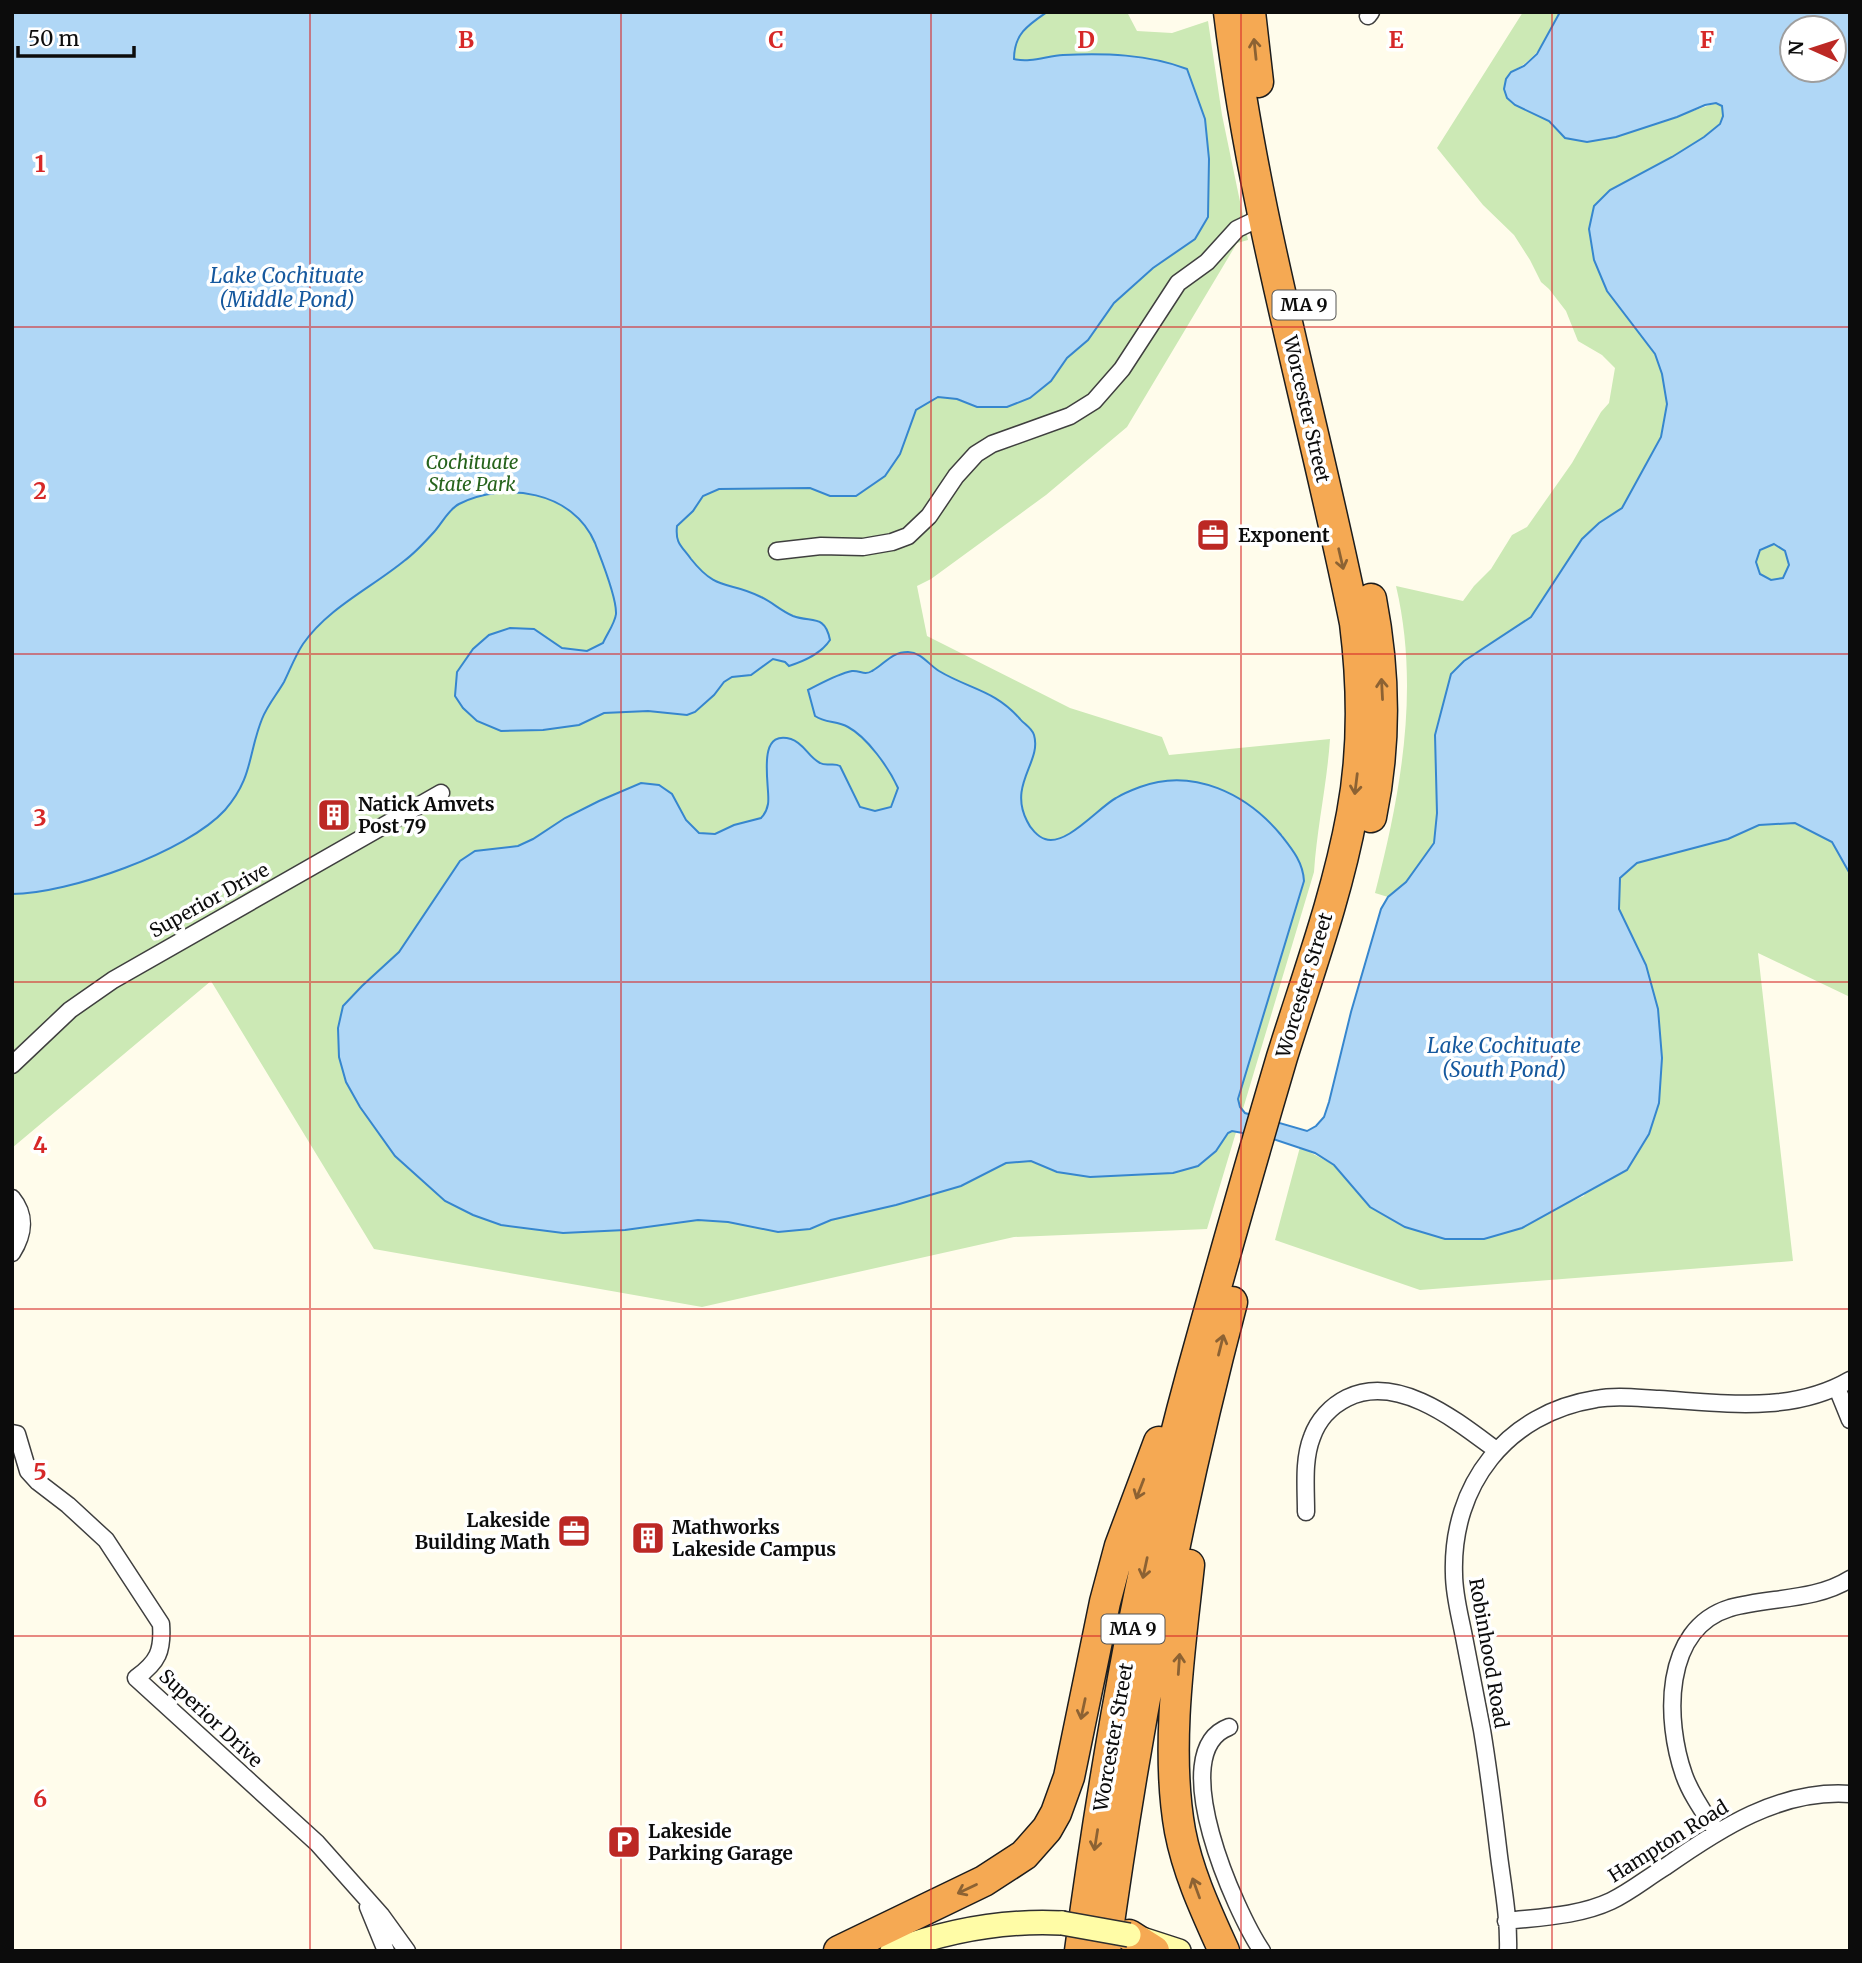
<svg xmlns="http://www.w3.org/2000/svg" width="1862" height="1963" font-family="Merriweather,serif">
  <rect width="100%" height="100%" fill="#fffceb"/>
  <!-- green -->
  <path fill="#cce9b5" d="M12,12H1127L1137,31L1172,33L1208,21L1222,115L1248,240L1237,243L1127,427L1046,495L931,579L917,586L927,636L1070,708L1162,737L1169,755L1330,739C1327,784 1317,827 1314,872L1207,1229L1014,1237L702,1307L374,1249L211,981L12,1148Z
    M1523,12H1560C1550,37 1536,60 1511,72L1515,105L1549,121L1565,138L1616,137L1716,103L1722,106C1723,112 1724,116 1721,122C1707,143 1634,178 1610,190L1607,291L1655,354L1662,374L1667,404L1661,437L1622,508L1599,523L1582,539L1531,617L1464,660L1451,674L1435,735L1437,813L1434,843L1406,882L1388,897L1375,893C1401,793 1420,688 1396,586L1463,601L1474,586L1491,569L1512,535L1527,527L1572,463L1601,412L1609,403L1615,368L1602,355L1578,341L1566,311L1549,289L1541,282L1530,260L1514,235L1483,205L1437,148Z
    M1774,544L1785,551L1789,565L1783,578L1771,580L1760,574L1756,562L1760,549Z
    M1795,823L1832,842L1850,874V997L1758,953L1793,1261L1420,1290L1275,1240L1300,1147L1334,1165L1370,1207L1405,1227L1556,1208L1584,1196L1658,1009L1646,965L1619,909L1620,878L1637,863L1728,839L1760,825Z"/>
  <!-- water -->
  <path fill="#b0d7f6" stroke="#3686ce" stroke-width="2" fill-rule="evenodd" d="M12,12H1047C1028,25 1014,34 1014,59C1030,63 1047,56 1063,55C1104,53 1148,54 1187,69L1205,119L1209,159L1208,217L1195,239L1153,268L1114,303L1088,340L1067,358L1051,381L1030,398L1007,407H977L957,399L938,397L916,410L900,454L885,476L856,496H830L810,488L719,489L703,496L693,511L677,526C675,544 682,546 691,559C718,593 728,580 761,597C772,602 781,611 793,616C812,623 825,614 830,640C821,654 804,661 789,666L785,662L773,659L751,675L732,677L724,682L714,695L695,712L687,715L648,711L604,713L579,725L543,730L501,731L477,721L463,708L455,696L457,672L473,649L489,635L510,628L534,629L562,648L587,651L603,643C607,634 615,623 616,614C617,597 601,559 595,543C573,491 505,481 459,504C449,509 442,523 434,532C425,542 415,553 404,561C371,588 328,608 303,644C295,656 290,670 284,682C277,694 267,706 262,719C248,754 253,778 225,810C187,852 68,894 12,894Z
    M1560,12H1850V874L1832,842L1795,823L1759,825L1728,839L1637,863L1620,878L1619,909L1646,965L1658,1009L1662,1058L1659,1103L1649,1134L1627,1170L1522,1228L1484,1239H1445L1405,1227L1370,1207L1334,1165L1315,1153L1270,1138L1232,1131L1228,1133L1216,1151L1198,1166L1173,1173L1090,1177L1057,1172L1031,1161L1006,1163L961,1186L896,1205L831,1220L810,1229L778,1232L728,1222L698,1220L625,1230L563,1233L501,1225L473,1215L445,1201L395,1156L360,1107L346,1082L339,1057L338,1028L343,1006L362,986L399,952L460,861L475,851L518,846L533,839L565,818L599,801L641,783L659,785L672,794L686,820L699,833L715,834L734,825L761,818C765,814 767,810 768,804C771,790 754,728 791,739C804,743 808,757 820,763C827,767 833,762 840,766L860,807L875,811L891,807L898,788C889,768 867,737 848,727C837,721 825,723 815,716L808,690C822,683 837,674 852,671C860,670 864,676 872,671C885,664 891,652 908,652C921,652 929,665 939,671C969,689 995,690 1020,719C1024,724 1032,728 1034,735C1042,762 1008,784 1027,821C1030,828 1038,837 1045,839C1066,847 1099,807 1116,798C1124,793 1132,790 1140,787C1193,767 1247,794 1281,835C1292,849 1303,862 1304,881L1238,1099L1240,1107L1245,1113L1307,1131L1316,1126L1324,1117L1329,1102L1351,1012L1381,909L1388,897L1406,882L1434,843L1437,813L1435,735L1451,674L1464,661L1531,617L1582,539L1599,523L1622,508L1661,437L1667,404L1662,374L1655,354L1607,291L1594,260L1589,229L1594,206L1610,190L1672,157L1704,137L1720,124L1723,116L1722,106L1716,103L1705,105L1677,117L1616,137L1587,142L1565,138L1549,121L1515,105L1507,98L1504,89L1506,79L1511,72L1524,66L1537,54ZM1792,28H1834V70H1792ZM1774,544L1785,551L1789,565L1783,578L1771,580L1760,574L1756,562L1760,550Z"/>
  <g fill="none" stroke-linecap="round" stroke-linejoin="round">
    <defs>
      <path id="street" d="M1368,16L1371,12
        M777,551L821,546L863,547L892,542L908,536L929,516L956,476L976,454L992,444L1070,416L1094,401L1122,369L1178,283L1207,262L1237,229L1264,216
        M12,1065L70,1010L113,980L441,793
        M12,1198C26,1215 24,1234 12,1253
        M1837,1388L1850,1420
        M12,1433L17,1434L28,1471L38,1482L68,1505L106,1540L161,1624C163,1651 158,1662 136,1678L317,1843L381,1915L407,1951
        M1306,1512C1306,1487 1303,1460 1312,1437C1318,1420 1331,1406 1347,1398C1398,1373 1457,1421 1496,1450
        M1229,1727C1163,1751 1236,1913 1262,1951
        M1716,1831C1705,1814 1691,1795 1684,1775C1665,1721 1662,1629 1730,1608C1769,1597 1815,1601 1850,1579
        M368,1907L386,1951
        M1506,1921C1541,1917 1579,1916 1611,1901C1630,1892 1647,1878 1665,1867C1719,1829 1780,1789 1850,1794
        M1508,1951C1509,1919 1503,1887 1499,1856C1494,1814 1489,1772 1482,1730C1476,1699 1470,1668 1464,1637C1460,1616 1454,1595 1454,1574C1451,1485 1507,1413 1596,1399C1616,1395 1638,1398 1659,1399C1724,1403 1791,1414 1850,1380"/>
      <path id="secondary" d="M1139,1938L1179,1951
        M892,1951C946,1931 1004,1920 1062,1923"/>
      <path id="highway" d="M1250,12L1258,82
        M1371,599C1385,672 1386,745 1371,817
        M1189,1565C1180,1648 1165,1748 1180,1831C1188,1873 1206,1911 1224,1951
        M1129,1935L1154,1951
        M839,1951L984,1881L1024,1855L1047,1829L1056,1813L1069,1777L1105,1602L1120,1546L1159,1442
        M1080,1951C1106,1757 1140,1562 1192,1373C1221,1268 1251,1162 1282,1057C1307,977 1337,896 1352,814C1364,750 1363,687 1355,623C1314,419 1254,219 1229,12
        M1105,1951C1135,1733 1176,1515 1232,1302"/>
    </defs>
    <!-- street casing -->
    <use href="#street" stroke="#3f3f3f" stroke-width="19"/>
    <!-- secondary casing -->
    <use href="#secondary" stroke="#2e2e2e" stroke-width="26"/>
    <!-- highway casing -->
    <use href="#highway" stroke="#1d1d1d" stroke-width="33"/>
    <!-- street -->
    <use href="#street" stroke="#fff" stroke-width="16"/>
    <!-- secondary -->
    <use href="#secondary" stroke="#fffca6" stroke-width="23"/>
    <!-- highway -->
    <use href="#highway" stroke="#f5a953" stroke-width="30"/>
    <defs>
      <path id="secondary-bridge" d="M1062,1923L1129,1935"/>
    </defs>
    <!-- secondary-bridge casing -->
    <use href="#secondary-bridge" stroke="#2e2e2e" stroke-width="26" stroke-linecap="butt"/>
    <!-- secondary-bridge -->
    <use href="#secondary-bridge" stroke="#fffca6" stroke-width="23"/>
  </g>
  <!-- one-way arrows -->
  <defs><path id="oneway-shaft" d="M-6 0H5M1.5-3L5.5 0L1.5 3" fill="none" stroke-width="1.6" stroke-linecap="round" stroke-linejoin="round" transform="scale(1.75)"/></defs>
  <g stroke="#8c6233">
    <use href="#oneway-shaft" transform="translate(1255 49) rotate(-96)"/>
    <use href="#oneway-shaft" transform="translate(1341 559) rotate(77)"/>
    <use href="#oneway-shaft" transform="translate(1382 689) rotate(-93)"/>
    <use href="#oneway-shaft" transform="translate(1356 784) rotate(97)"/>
    <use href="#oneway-shaft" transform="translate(1221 1345) rotate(-76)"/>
    <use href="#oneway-shaft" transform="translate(1140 1489) rotate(111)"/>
    <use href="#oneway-shaft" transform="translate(1145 1568) rotate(102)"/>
    <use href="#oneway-shaft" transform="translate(1179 1664) rotate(-86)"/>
    <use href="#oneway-shaft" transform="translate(1083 1709) rotate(102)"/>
    <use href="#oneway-shaft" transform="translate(1096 1840) rotate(99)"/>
    <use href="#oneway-shaft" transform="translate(1196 1888) rotate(-110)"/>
    <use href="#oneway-shaft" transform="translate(967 1889) rotate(155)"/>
  </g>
  <!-- grid -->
  <path fill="none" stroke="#d62828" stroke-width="2" stroke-opacity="0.55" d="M310,12V1951M621,12V1951M931,12V1951M1241,12V1951M1552,12V1951M12,327H1850M12,654H1850M12,982H1850M12,1309H1850M12,1636H1850"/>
  <!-- icons -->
  <defs>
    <symbol id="office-square" viewBox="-11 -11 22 22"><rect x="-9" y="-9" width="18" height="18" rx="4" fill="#bc2824" stroke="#fff"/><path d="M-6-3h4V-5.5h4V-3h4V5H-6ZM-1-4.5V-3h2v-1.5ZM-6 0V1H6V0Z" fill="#fff"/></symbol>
    <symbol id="building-square" viewBox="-11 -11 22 22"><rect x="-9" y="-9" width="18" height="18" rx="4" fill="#bc2824" stroke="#fff"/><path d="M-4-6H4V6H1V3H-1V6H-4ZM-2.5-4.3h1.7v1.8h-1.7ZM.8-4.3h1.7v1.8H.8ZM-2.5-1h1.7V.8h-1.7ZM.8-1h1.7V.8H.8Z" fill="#fff"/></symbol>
    <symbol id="parking-square" viewBox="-11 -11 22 22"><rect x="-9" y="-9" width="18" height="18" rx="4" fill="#bc2824" stroke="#fff"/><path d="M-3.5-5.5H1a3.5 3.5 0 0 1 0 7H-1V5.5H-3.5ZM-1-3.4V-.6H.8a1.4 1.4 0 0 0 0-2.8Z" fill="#fff"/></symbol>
  </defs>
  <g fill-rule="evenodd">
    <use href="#office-square" x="1194" y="516" width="38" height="38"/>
    <use href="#building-square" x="315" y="796" width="38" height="38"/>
    <use href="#office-square" x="555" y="1512" width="38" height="38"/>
    <use href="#building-square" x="629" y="1519" width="38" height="38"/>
    <use href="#parking-square" x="605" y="1823" width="38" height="38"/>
  </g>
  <g text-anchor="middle" stroke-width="7" stroke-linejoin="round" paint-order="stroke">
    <!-- shield labels -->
    <g fill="#fff" stroke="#555" stroke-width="2">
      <rect x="1272.5" y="290.5" width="63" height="29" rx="5"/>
      <rect x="1101.5" y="1614.5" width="63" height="29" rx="5"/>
    </g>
    <g font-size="18" font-weight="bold" fill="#0c0c0c">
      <text x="1304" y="311">MA 9</text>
      <text x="1133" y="1635">MA 9</text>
    </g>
    <!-- street labels -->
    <g font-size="19" fill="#0c0c0c" stroke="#fff">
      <text transform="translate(1307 409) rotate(77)" y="7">Worcester Street</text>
      <text transform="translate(209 900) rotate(-29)" y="7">Superior Drive</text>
      <text transform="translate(1304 985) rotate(-73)" y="7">Worcester Street</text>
      <text transform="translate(1489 1653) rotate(80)" y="7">Robinhood Road</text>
      <text transform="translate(211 1718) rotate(43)" y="7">Superior Drive</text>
      <text transform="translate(1113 1737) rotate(-80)" y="7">Worcester Street</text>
      <text transform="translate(1668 1841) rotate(-32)" y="7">Hampton Road</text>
    </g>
    <!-- park labels -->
    <g font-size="19" font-style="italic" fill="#26631c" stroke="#fff">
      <text x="472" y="469">Cochituate<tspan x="472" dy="22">State Park</tspan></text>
    </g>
    <!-- poi labels -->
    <g font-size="19" font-weight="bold" fill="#0c0c0c" stroke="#fff" text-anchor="start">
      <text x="1238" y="542">Exponent</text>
      <text x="358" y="811">Natick Amvets<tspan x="358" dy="22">Post 79</tspan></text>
      <text x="550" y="1527" text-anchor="end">Lakeside<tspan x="550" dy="22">Building Math</tspan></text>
      <text x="672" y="1534">Mathworks<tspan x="672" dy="22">Lakeside Campus</tspan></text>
      <text x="648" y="1838">Lakeside<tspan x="648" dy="22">Parking Garage</tspan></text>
    </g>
    <!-- water labels -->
    <g font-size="21" font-style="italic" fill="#15589e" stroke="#fff">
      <text x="287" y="283">Lake Cochituate<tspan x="287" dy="24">(Middle Pond)</tspan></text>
      <text x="1504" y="1053">Lake Cochituate<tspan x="1504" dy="24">(South Pond)</tspan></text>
    </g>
  </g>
  <g font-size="23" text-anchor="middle" font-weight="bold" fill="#d62828" stroke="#fff" stroke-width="7" stroke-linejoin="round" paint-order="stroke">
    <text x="466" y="48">B</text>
    <text x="776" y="48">C</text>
    <text x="1086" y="48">D</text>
    <text x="1396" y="48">E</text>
    <text x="1707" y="48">F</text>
    <text x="40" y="172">1</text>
    <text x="40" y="499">2</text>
    <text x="40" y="826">3</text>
    <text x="40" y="1153">4</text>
    <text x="40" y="1480">5</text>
    <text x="40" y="1807">6</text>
  </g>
  <!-- border -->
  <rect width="1862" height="1963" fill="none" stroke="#0c0c0c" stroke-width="28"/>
  <!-- north arrow -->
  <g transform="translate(1813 49) rotate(273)"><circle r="33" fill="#ffffff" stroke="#9e9e9e" stroke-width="2"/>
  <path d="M0-5L12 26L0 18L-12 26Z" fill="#bc2824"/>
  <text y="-10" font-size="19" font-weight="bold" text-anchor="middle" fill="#0c0c0c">N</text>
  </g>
  <!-- scale -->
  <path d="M18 46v10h116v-10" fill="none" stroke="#0c0c0c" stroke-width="3.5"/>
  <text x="28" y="46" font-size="21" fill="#0c0c0c" stroke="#ffffff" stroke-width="5" paint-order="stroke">50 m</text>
</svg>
